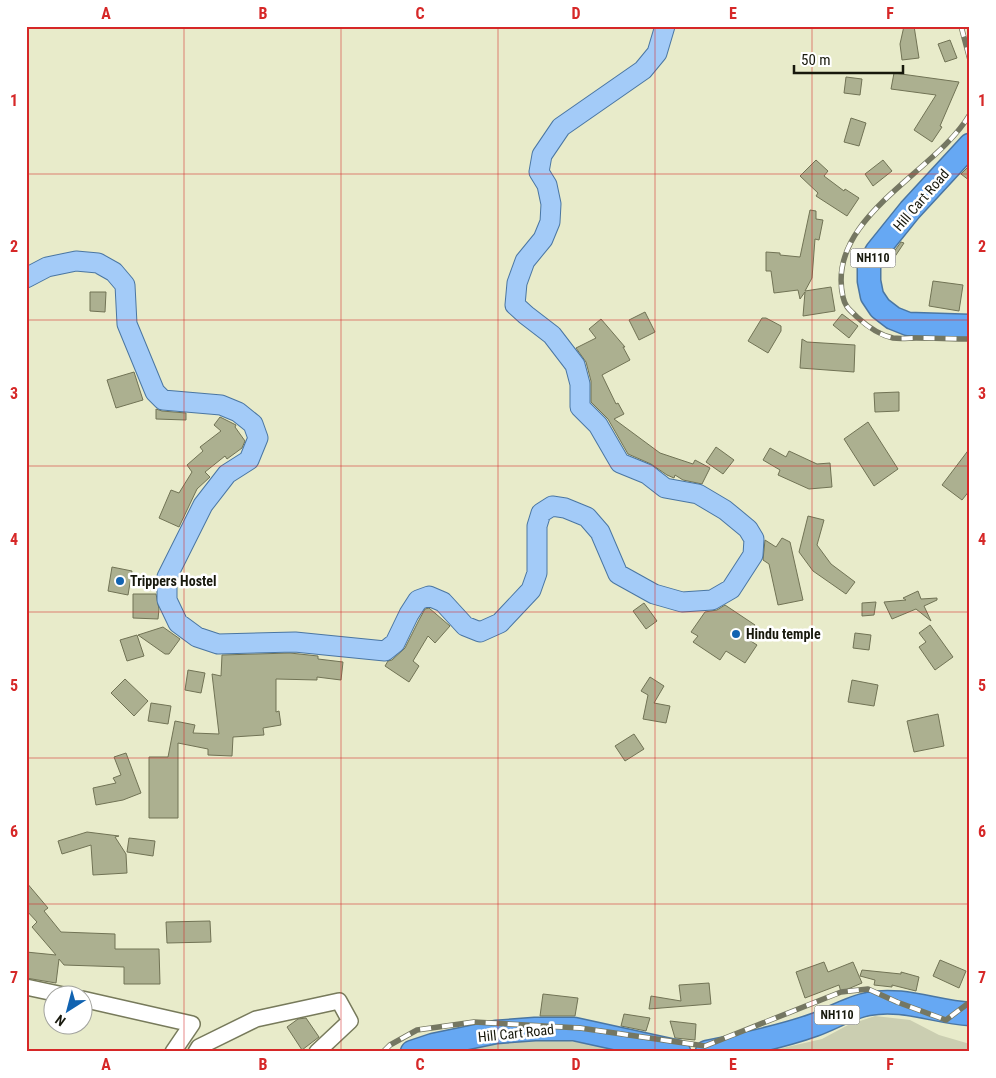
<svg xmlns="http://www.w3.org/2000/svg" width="996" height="1078" font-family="'Roboto Condensed',sans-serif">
  <rect width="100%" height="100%" fill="#e8ebca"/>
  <!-- green -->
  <path fill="#cbceb1" d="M875,1016L910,1020L939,1035L970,1044V1052H765L822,1039L848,1025Z
    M545,1037L637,1052H445L493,1038Z"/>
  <!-- building -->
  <path fill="#acb090" stroke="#717355" d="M904,26H914L919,58L902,60L900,44Z
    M950,40L957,58L945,62L938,44Z
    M894,73L959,82L940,126L942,127L932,142L914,130L936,95L891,89Z
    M846,77L862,79L860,95L844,93Z
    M851,118L866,123L859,146L844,142Z
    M816,160L828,171L824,176L844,191L845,189L859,198L847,216L816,196L818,193L800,176Z
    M883,160L892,171L873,186L865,174Z
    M970,165V181L961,174Z
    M810,210L816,211V219L823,220L819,240L815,239L812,278L805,291L831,287L835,311L803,316L805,292L800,299L798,290L774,293L771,271H766V252L780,253V255L800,257Z
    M901,242L904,243L888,267L885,264Z
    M933,281L963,285L959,311L929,306Z
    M90,292H106L105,312L90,311Z
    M645,312L655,332L639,340L629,320Z
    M842,314L858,326L849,338L833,325Z
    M762,318H766L781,326V331L768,353L748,341Z
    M601,319L625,347H623L630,360L602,375L616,404L618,403L624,414L614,419L660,453L693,464L695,460L710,468L702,484L683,480L675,475L674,478L667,475L651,464L628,454L608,419L591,402V381L586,362L576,348L596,338L589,329Z
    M802,339L807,342L855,345L854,372L800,368Z
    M134,372L143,400L116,408L107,380Z
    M899,392V411L875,412L874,393Z
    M156,409L162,411L186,413V420L156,419Z
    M220,417L236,425L235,427L245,441L242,448L227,459L225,456L205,472L210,477L197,489L179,527L159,518L171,490L179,493L192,472L187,465L203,451L200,447L221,431L214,425Z
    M868,422L898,469L874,486L844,439Z
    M716,447L734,460L723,474L706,462Z
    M770,448L786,457L789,451L817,464L830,463L832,487L809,489L778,475L780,470L763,460Z
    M970,448V490L962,500L942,485Z
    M808,516L824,520L817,545L831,564L855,582L846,594L813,571L799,552Z
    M782,538L790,542L803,600L778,605L769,564L763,560L765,540L776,547Z
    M112,567L132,571L128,595L108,591Z
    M918,591L921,599L937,598V600L924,606L931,621L916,609L892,619L884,602L906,600L903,598Z
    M133,594H156L159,609L158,619L133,618Z
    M876,602L874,615L862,616V603Z
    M644,603L657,621L646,629L633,611Z
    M725,605L755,625L746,638L757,645L745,663L726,651L720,660L693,642L698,636L691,632L705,612L717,610Z
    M429,608L450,626L435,643L428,636L413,661L419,666L409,682L385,666L388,661L392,660L405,648L419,620L425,609Z
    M930,625L953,657L935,670L919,647L926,642L919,633Z
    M163,627L180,639L169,654H165L138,635Z
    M855,633L871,635L869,650L853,648Z
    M137,635L144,656L127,661L120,640Z
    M290,653L318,656V659L343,662L341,680L317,677V680L276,679V712L279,711L281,725L263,728L264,735L233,737L232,756L208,755V749L178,743V818H149V757H168L175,721L195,725L193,733L219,734L212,674L221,676L222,655Z
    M188,670L205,673L201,693L185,690Z
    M650,677L664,686L654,703L670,706L666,723L643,719L648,695L641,691Z
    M125,679L148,701L134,716L111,693Z
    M852,680L878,685L874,706L848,702Z
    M151,703L171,706L168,724L148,721Z
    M938,714L944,746L914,752L907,721Z
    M634,734L644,749L625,761L615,746Z
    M126,753L141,793L123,800L96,805L93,788L116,783L113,778L121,775L114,757Z
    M87,832L119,836L115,837L126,854L127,873L93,875L91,845L62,854L58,841Z
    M129,838L155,841L153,856L127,852Z
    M26,882L48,908L44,911L61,932L115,934V949H159L160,984H124V967L64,965L59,959L56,983L26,978V952L56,955L32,927L37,922L26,910Z
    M210,921L211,942L167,943L166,922Z
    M940,960L966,971L959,988L933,976Z
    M824,962L828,972L853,962L862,983L841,992L839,985L805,998L796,972Z
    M862,970L901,974V972L919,977L916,991L892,985V987L874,985L875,980L860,976Z
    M709,983L711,1004L649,1009L651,996L681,1001L679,985Z
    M543,994L578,998L575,1016H540Z
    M624,1014L650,1018L646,1031L621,1026Z
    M306,1018L319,1037L302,1050L287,1027L298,1019Z
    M670,1021L696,1024L695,1040L675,1038Z"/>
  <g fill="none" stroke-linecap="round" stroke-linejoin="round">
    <defs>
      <path id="minor" d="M26,987L68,996
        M82,999L192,1024L173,1052
        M196,1052L199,1047L256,1019L339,1001L350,1021L317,1052"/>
      <path id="major" d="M26,278L47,267L76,261L98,263L114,272L125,285L127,324L155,392L163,400L221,405L238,412L253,424L258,438L249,460L227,474L203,505L167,577V600L178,623L197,637L218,644L295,642L385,651L395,643L409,614L418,600L429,596L443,602L465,626L480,632L500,623L531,590L537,573V526L541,513L552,506L565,508L587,517L600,532L618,574L654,594L682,602L712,600L731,589L753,555L754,539L748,529L725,510L698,494L665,488L647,474L620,463L598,425L580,407V384L575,365L552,335L526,315L515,305L517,283L525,261L543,239L550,222L551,204L547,185L539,172L542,155L561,127L643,70L657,53L665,26"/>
      <path id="highway" d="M970,145L910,210L877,251L869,265V281L872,296L880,308L893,318L908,324L970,326
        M412,1052L433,1045L496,1032L535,1029H574L679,1052
        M707,1052C742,1045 781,1037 814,1025C831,1019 851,1007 868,1004C903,997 935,1012 970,1014"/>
    </defs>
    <!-- minor casing -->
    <use href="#minor" stroke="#777a5b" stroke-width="18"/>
    <!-- major casing -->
    <use href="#major" stroke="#4a76a2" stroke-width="21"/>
    <!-- highway casing -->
    <use href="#highway" stroke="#4a76a2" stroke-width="25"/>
    <!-- minor -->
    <use href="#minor" stroke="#fff" stroke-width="15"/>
    <!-- major -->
    <use href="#major" stroke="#a3cbf8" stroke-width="19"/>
    <!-- highway -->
    <use href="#highway" stroke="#66a8f3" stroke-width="22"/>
    <defs>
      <path id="rail" d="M961,26L970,60
        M970,114C936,173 825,217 843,297C845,307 850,310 857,317C868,327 879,335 893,338C901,339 909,338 916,338C934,338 952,339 970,339
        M383,1052L390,1045L417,1030L474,1022L580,1028L705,1046L841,992L868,989L897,1002L946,1020L970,1002"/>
    </defs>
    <!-- rail casing -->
    <use href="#rail" stroke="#757762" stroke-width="5.5"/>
    <!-- rail -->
    <use href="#rail" stroke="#fff" stroke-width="4" stroke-dasharray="11" stroke-linecap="butt"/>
  </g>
  <!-- grid -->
  <path fill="none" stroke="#d62828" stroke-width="1" stroke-opacity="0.55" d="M184,26V1052M341,26V1052M498,26V1052M655,26V1052M812,26V1052M26,174H970M26,320H970M26,466H970M26,612H970M26,758H970M26,904H970"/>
  <!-- markers -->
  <g fill="#1163b1" stroke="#fff" stroke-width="2">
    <circle cx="120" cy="581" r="5"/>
    <circle cx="736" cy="634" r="5"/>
  </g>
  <g text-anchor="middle" stroke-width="5" stroke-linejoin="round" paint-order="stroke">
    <!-- shield labels -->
    <g fill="#fff" stroke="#5d5d55" stroke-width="1">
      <rect x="850.5" y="248.5" width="45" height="19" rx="4"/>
      <rect x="814.5" y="1005.5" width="45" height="19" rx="4"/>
    </g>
    <g font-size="12" font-weight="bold" fill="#17180c">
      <text x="873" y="262">NH110</text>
      <text x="837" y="1019">NH110</text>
    </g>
    <!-- street labels -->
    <g font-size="14" fill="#17180c" stroke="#fff">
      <text transform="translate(921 200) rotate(-49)" y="5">Hill Cart Road</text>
      <text transform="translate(516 1033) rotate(-6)" y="5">Hill Cart Road</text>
    </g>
    <!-- poi labels -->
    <g font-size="14" font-weight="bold" fill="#17180c" stroke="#fff" text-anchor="start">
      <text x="130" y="586">Trippers Hostel</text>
      <text x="746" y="639">Hindu temple</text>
    </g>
  </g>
  <!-- border -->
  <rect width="996" height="1078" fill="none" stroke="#ffffff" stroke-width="55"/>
  <!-- north arrow -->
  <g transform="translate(68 1010) rotate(216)"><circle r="24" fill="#ffffff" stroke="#a2a39e"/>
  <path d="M0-4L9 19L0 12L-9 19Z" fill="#1163b1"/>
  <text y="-8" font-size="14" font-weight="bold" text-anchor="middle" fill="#17180c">N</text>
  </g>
  <!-- scale -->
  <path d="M794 65v8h109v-8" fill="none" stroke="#17180c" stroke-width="2.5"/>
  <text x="801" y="65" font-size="15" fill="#17180c" stroke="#ffffff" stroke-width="4" paint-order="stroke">50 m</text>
  <rect x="28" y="28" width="940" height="1022" fill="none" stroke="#d62828" stroke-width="2"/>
  <g font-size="16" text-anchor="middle" font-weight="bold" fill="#d62828">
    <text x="106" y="19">A</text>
    <text x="263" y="19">B</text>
    <text x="420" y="19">C</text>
    <text x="576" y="19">D</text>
    <text x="733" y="19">E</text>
    <text x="890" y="19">F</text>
    <text x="14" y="106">1</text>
    <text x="982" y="106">1</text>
    <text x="14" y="252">2</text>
    <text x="982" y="252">2</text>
    <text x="14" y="399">3</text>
    <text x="982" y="399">3</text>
    <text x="14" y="545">4</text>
    <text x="982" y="545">4</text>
    <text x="14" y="691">5</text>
    <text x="982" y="691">5</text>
    <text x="14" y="837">6</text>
    <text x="982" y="837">6</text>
    <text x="14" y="983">7</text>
    <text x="982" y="983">7</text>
    <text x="106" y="1070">A</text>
    <text x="263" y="1070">B</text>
    <text x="420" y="1070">C</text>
    <text x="576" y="1070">D</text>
    <text x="733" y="1070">E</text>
    <text x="890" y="1070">F</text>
  </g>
</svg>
